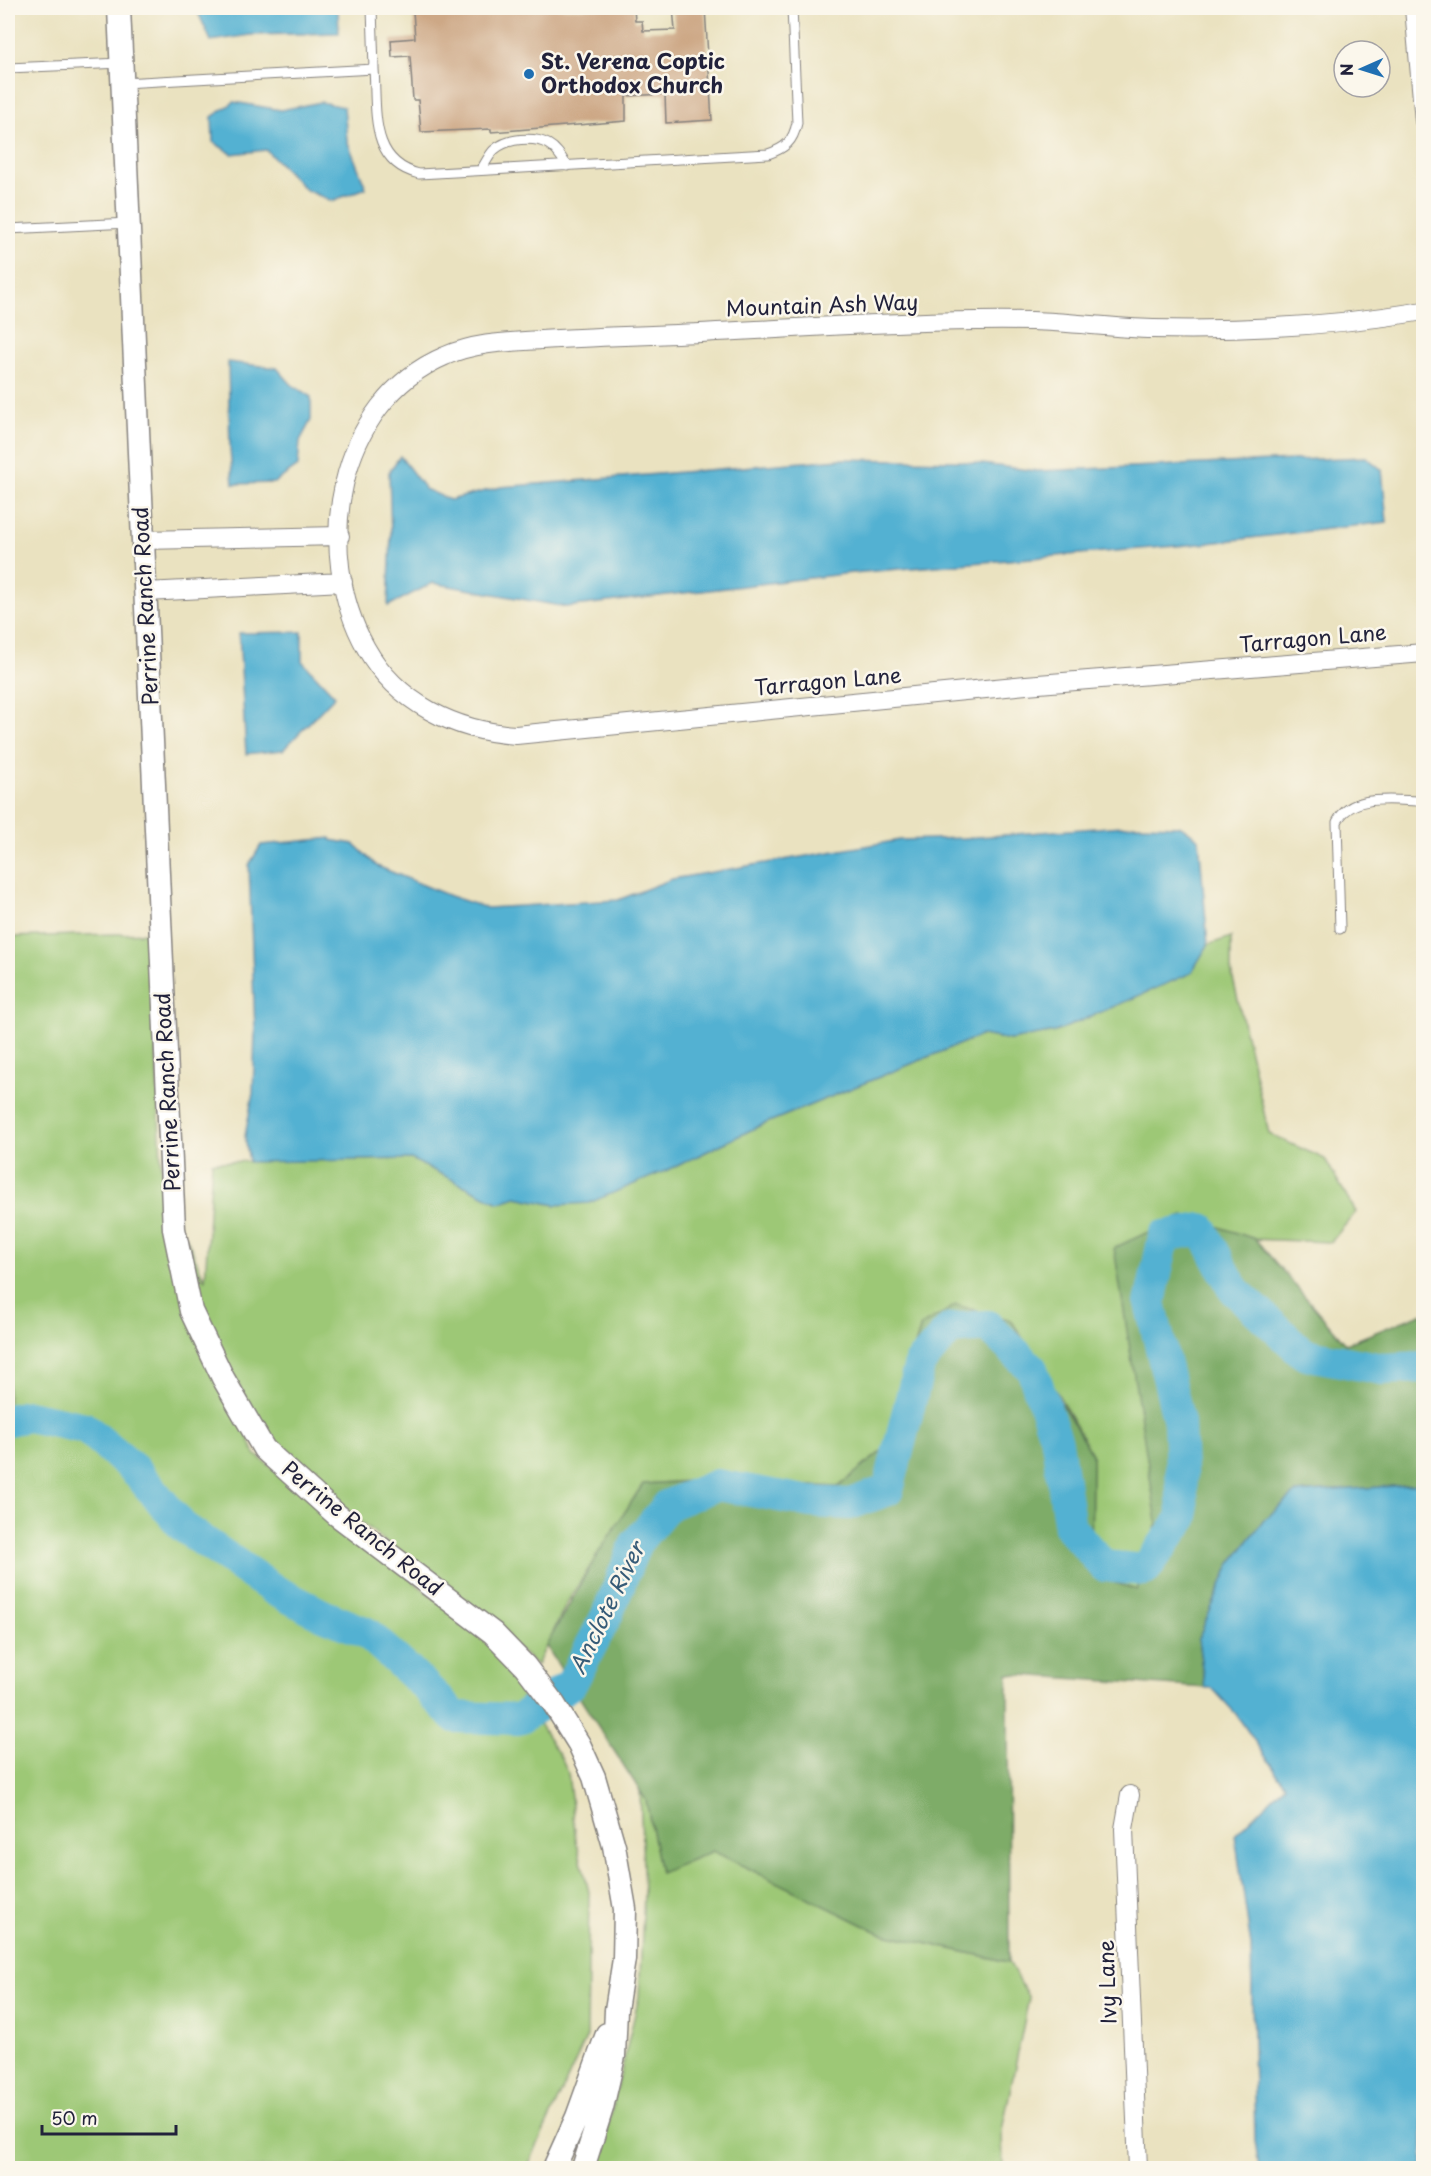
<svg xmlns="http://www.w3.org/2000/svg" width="1431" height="2176" font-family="'Playpen Sans',sans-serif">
  <rect width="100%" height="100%" fill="#fbf7ec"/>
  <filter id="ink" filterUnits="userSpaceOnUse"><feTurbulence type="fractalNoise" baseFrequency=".0167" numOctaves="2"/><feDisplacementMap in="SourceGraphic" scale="12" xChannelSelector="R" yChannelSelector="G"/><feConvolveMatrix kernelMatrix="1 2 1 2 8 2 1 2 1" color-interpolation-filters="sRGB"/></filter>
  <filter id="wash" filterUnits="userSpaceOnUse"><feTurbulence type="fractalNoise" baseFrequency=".008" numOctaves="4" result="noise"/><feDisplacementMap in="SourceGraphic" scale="24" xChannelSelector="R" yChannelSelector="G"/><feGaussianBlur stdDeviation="1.35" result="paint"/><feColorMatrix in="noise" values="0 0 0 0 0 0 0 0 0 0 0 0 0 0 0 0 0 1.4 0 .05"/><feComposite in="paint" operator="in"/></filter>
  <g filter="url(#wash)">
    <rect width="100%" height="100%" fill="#eae2c0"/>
    <!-- green -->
    <path fill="#9dc876" stroke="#607558" stroke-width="1.5" d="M151,933L164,1230L255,1454L486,1640L527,1685L522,1697L563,1761L568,1773L576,1840L589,1892L587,2036L527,2168H8V937Z
      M1231,937V970L1269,1134L1325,1159L1356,1212L1331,1242L1249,1239L1115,1248L1162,1552L1137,1591L1091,1575L1092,1454L1051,1382L1011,1320L921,1326L884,1449L839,1487L688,1481L643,1484L568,1601L537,1665L344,1508L273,1444L232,1374L201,1308L186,1236L205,1281L212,1162L411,1159L499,1203L516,1197L556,1205L633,1183L677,1166L759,1126L982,1035L1010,1040L1055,1032L1191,973L1207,945Z
      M640,1792L646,1800L660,1873L713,1851L880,1933L1009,1962L1029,1998L1002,2130L1003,2168H598L639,1997L644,1893Z"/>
    <!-- forest -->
    <path fill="#7eac67" stroke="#506751" stroke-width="1.5" d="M1184,1215L1255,1239L1346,1344L1423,1313V1484L1296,1493L1264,1520L1230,1565L1198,1639L1205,1688L1008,1674L1009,1962L880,1933L713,1851L660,1873L646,1800L546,1646L597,1555L643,1484L700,1481L838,1487L884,1449L921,1326L956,1305L1011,1320L1092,1454L1091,1575L1137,1590L1157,1522L1114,1248Z"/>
    <!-- water -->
    <path fill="#53b1d2" stroke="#3a6a86" stroke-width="1.5" d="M196,8H338L339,33L251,35L211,41Z
      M234,102L281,110L321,102L344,107L347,140L366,188L332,201L306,190L266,150L232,154L213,142L212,117Z
      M228,362L277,368L292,385L311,397V420L300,441L298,466L274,483L233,484L230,449Z
      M400,456L425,489L450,500L501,487L840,459L959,461L1037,471L1366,457L1382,470L1387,522L1200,544L852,573L566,607L433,583L388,606L391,536L389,472Z
      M302,632V661L335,696L283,750L246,754L239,633Z
      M1136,825L1181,826L1199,839L1208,945L1191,973L1055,1032L1010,1040L982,1035L759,1126L677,1166L589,1203L556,1205L516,1197L499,1203L411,1159L249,1162L245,1136L253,1093L255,1032L249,865L261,845L331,838V840L354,844L377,866L450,896L487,908L618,900L672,879L900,840L964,838Z
      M1423,1484V2168H1259L1255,2141L1251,1946L1235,1835L1285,1785L1236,1714L1212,1688H1205L1198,1639L1230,1565L1264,1520L1296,1493Z"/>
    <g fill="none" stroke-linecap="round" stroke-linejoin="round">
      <!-- river -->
      <path stroke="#53b1d2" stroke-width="32" d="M8,1420L28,1416L85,1428L134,1469L183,1527L276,1591L323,1615L367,1633L425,1686L455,1717L519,1719L571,1684L607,1615L636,1543L668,1505L717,1485L811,1502L850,1504L888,1490L920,1363L950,1329L988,1326L1032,1369L1057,1442L1070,1528L1104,1566L1145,1570L1183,1517L1179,1422L1150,1303L1164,1236L1202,1229L1234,1290L1304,1354L1382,1369L1424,1367"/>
    </g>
    <g id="blocks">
      <!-- building -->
      <path fill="#cda886" d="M426,8H634L635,21H642L643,31L675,30L673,8H705L712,120L666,123L665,94L626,96V121L491,132V129L421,132L418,100H413L410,56L392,57L391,40L415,38L413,11L426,10Z"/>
    </g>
  </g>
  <g filter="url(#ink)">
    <use href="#blocks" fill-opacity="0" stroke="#86827e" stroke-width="1.5"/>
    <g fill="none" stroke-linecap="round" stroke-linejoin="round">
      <defs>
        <path id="service" d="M8,68L122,63
          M374,69C377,110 369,162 419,174L768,154C785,148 793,142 797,123L792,8
          M123,83L374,69L372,8
          M481,170C485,164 489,155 494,150C507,138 534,136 548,144C557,149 562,158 567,166
          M8,229L129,223
          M1340,929L1337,822C1352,792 1395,801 1424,801"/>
        <path id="minor" d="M1414,8L1424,121
          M1424,311C1334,326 1243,331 1153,329C1112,328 1072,322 1032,321C915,319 795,329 677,334C632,336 587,337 541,340C509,342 476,342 445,356C336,402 312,552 366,648C397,703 455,731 516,735L1026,685L1424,653
          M143,540L340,536
          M146,592L343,582
          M1130,1795L1124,1829L1138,2168"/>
        <path id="tertiary" d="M119,8L174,1229L191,1311L223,1378L264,1449L337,1515L493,1633L525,1666L554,1704L579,1744L594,1777L614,1846L625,1909L624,1959L616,2010L614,2056L602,2108L583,2168
          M554,2168L577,2117L607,2034"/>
      </defs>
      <!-- service casing -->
      <use href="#service" stroke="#86827e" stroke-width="11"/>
      <!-- minor casing -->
      <use href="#minor" stroke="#86827e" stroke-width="20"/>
      <!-- tertiary casing -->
      <use href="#tertiary" stroke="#86827e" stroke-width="25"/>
      <!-- service -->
      <use href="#service" stroke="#fff" stroke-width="9"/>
      <!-- minor -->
      <use href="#minor" stroke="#fff" stroke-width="18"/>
      <!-- tertiary -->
      <use href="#tertiary" stroke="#fff" stroke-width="22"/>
    </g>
  </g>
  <!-- markers -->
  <circle fill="#1f6fb2" stroke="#fbf7ec" stroke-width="2" cx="529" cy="74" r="6"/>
  <g text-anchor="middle" stroke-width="5" stroke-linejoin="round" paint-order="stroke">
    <!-- poi labels -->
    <g font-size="21" font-weight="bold" fill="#22223b" stroke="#fbf7ec" text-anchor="start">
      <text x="541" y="69">St. Verena Coptic<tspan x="541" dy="24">Orthodox Church</tspan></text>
    </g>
    <!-- street labels -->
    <g font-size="21" fill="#22223b" stroke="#fbf7ec">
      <text transform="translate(822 306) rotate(-2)" y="7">Mountain Ash Way</text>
      <text transform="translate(146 606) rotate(-93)" y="7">Perrine Ranch Road</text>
      <text transform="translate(1313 639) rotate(-5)" y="7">Tarragon Lane</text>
      <text transform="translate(828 682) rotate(-5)" y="7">Tarragon Lane</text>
      <text transform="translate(168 1092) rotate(-93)" y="7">Perrine Ranch Road</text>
      <text transform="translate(362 1529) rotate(39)" y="7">Perrine Ranch Road</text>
      <text transform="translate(1108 1982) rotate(-92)" y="7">Ivy Lane</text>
    </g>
    <!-- water labels -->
    <g font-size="22" font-style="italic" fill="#365b77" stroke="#fbf7ec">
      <text transform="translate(607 1608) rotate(-64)" y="8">Anclote River</text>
    </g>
  </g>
  <!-- margin -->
  <rect width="1431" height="2176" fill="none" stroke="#fbf7ec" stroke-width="30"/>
  <!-- north arrow -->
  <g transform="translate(1362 69) rotate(267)"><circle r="28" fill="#fbf7ec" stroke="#a4a2a5" stroke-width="1.5"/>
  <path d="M0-4.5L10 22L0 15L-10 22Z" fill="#1f6fb2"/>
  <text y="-9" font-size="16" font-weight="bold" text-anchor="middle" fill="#22223b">N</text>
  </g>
  <!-- scale -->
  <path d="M42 2125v9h134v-9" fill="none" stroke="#22223b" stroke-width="3"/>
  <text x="51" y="2125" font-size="18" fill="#22223b" stroke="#fbf7ec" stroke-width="4.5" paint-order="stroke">50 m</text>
</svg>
